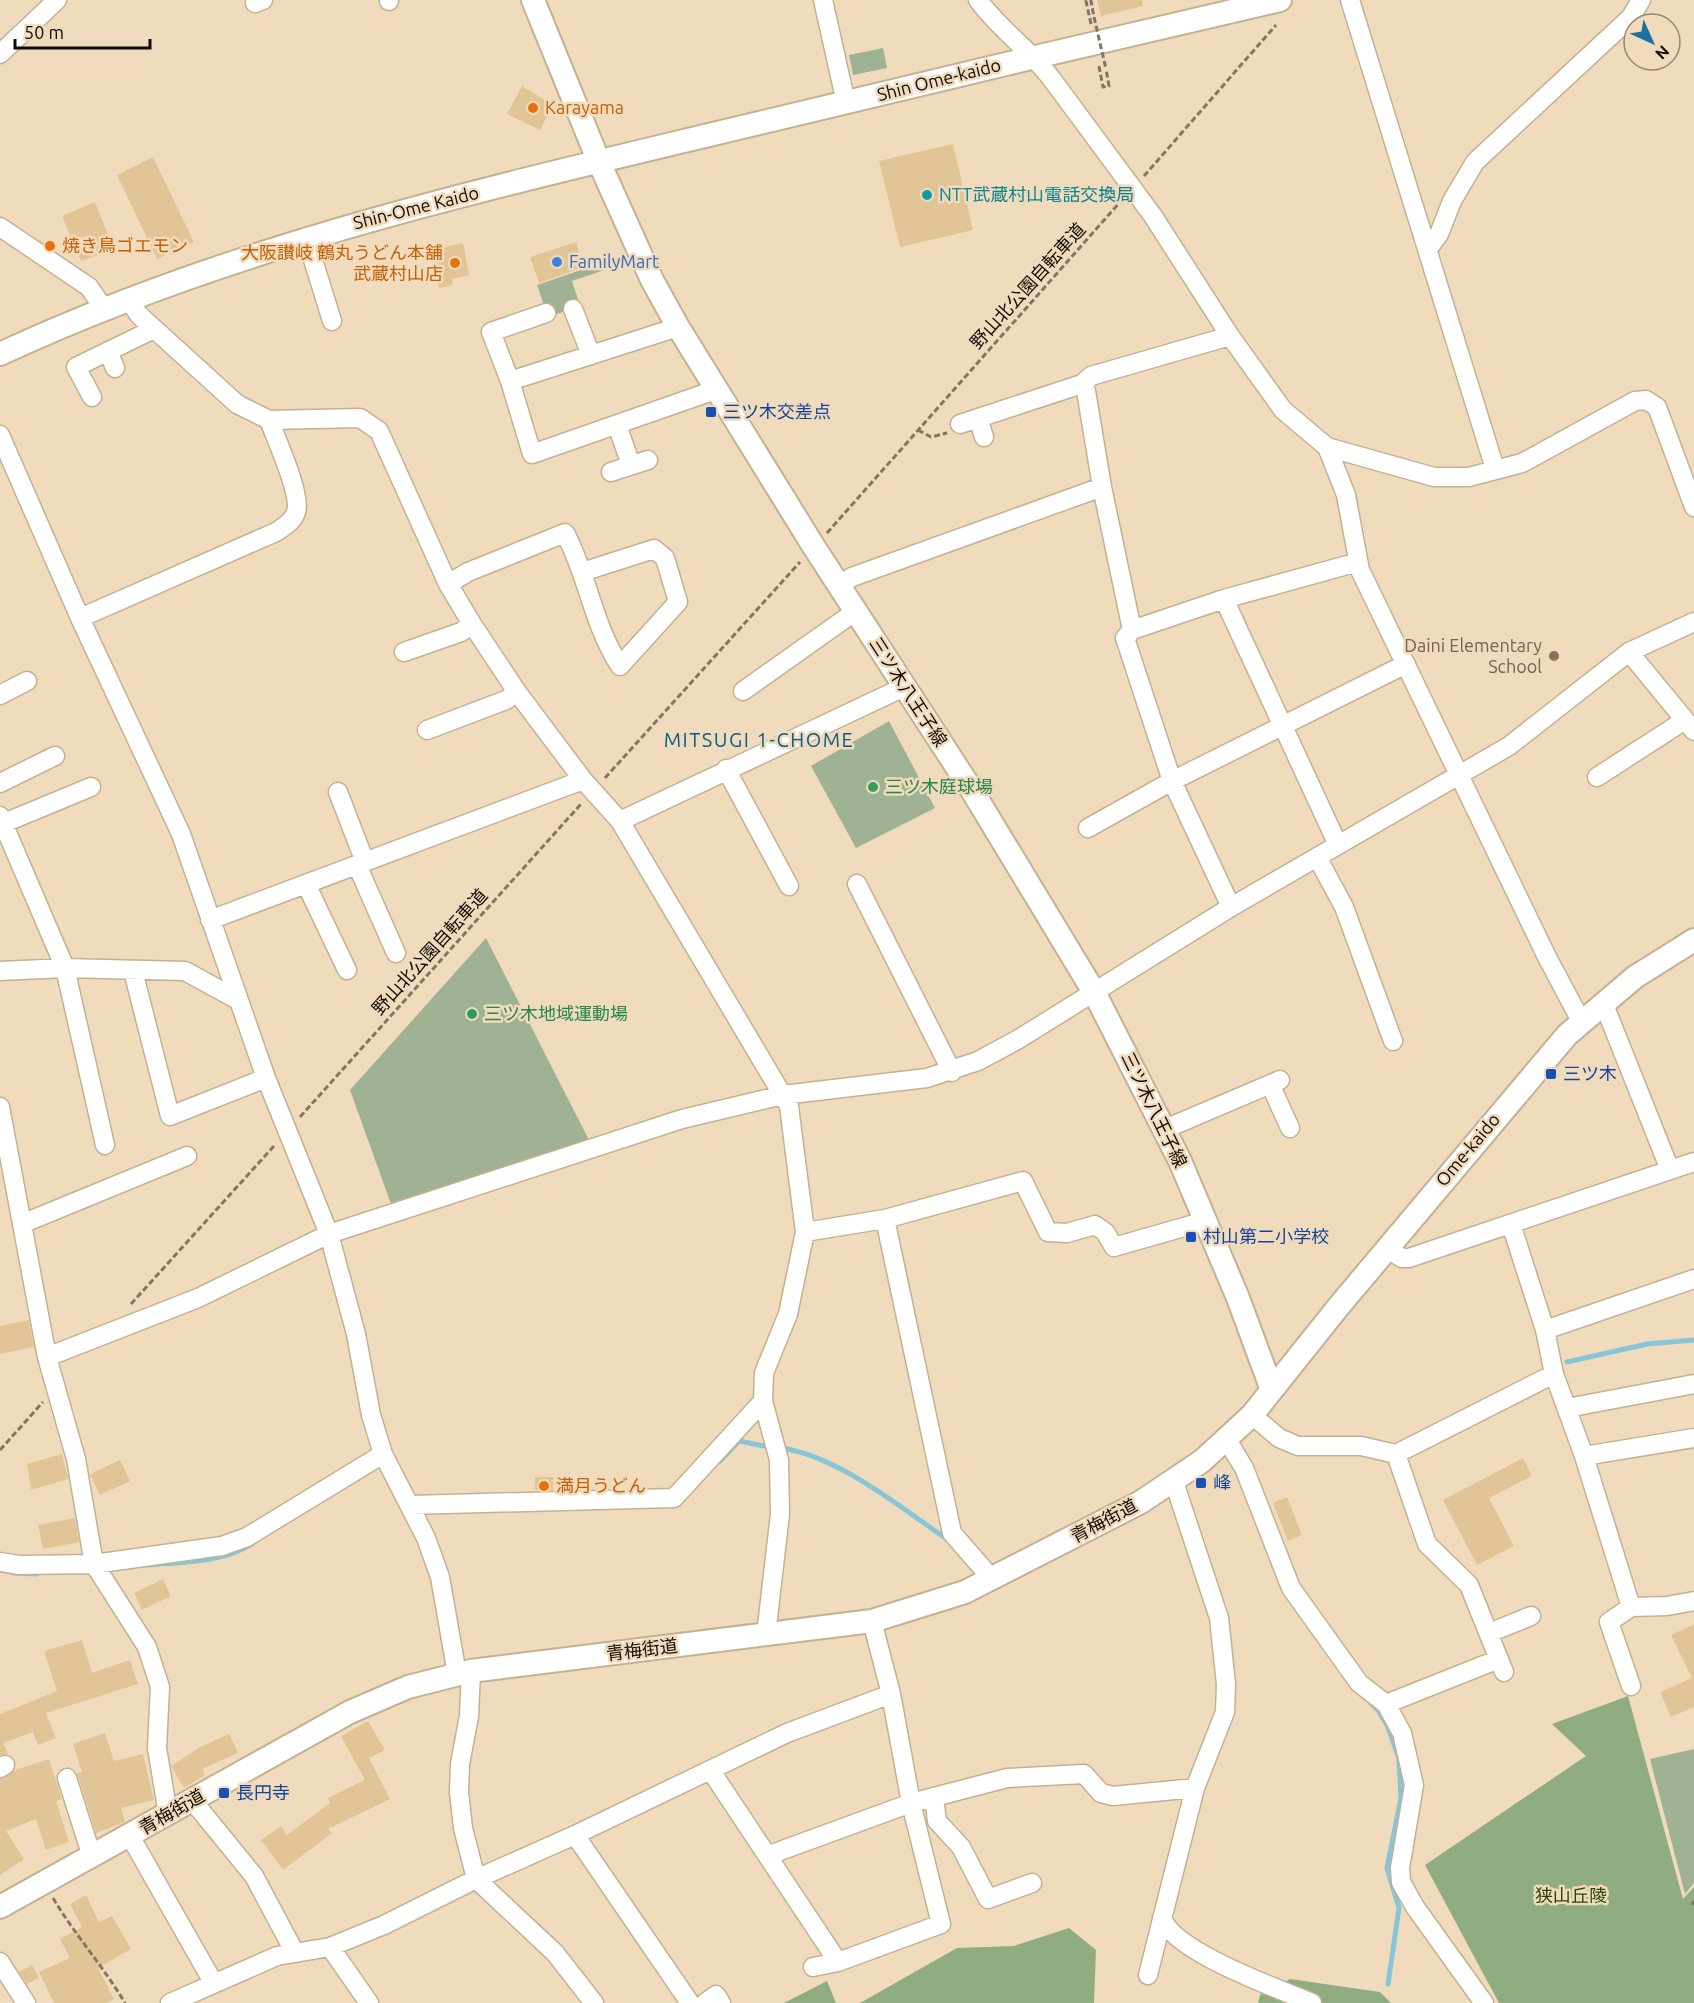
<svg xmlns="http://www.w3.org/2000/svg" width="1694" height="2003" font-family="Ubuntu,'Noto Sans JP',sans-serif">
  <rect width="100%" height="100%" fill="#f0dcbd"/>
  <!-- green -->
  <path fill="#9fb394" d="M883,48L887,68L853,75L849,55Z
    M619,257L622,264L572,281L580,306L548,317L537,285Z
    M889,721L935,808L856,848L811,766Z
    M486,938L589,1140L391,1204L350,1090Z
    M1694,1749V1883L1685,1894L1650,1759Z"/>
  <!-- forest -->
  <path fill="#90ac81" d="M1628,1696L1683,1899L1694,1887V2003H1499L1425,1865L1586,1756L1552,1724Z
    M1069,1928L1096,1950L1094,2003H860L957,1948L1014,1946Z
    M1290,1979L1380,1992L1391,2003H1258L1260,1995Z
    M827,1981L836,2003H784Z"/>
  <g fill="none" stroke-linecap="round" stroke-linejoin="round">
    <!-- stream -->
    <path stroke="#87c5d8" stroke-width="5" d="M1567,1362L1647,1344L1694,1340
      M782,1448C839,1457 897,1505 944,1537
      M720,1461L739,1441L764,1446
      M148,1565C184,1562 220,1563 252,1544
      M13,1573L37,1574
      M1369,1701L1378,1710L1388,1727L1399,1759L1401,1798L1387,1868L1399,1908L1388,1984"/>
  </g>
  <!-- building -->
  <path fill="#e2c597" d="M1097,0H1142L1143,6L1101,16Z
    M522,86L553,105L540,130L507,114Z
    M953,144L973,230L900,247L879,161Z
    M153,157L194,242L157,259L117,175Z
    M95,202L114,249L81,261L62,216Z
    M576,242L584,267L539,283L530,257Z
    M463,243L469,275L452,279L453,285L439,288L431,250Z
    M29,1320L34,1347L0,1354V1326Z
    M62,1454L68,1479L31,1490L27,1464Z
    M1523,1458L1532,1476L1489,1498L1514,1546L1477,1565L1443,1500Z
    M120,1460L130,1481L100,1495L90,1474Z
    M535,1477H553V1490H535Z
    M1287,1497L1302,1535L1288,1541L1273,1503Z
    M75,1518L79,1542L43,1549L38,1525Z
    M163,1579L171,1596L142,1610L134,1593Z
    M1694,1624V1707L1671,1717L1660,1692L1692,1678L1671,1635Z
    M82,1640L92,1673L130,1660L138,1684L46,1713L56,1738L38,1745L33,1732L3,1743L8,1754L0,1755V1714L57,1691L44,1651Z
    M368,1721L385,1750L369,1758L390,1799L328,1829L332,1833L283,1870L261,1840L281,1826L287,1835L330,1803L328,1798L365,1780L341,1736Z
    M105,1733L114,1761L143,1754L154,1800L121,1808L125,1822L96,1833L77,1773L82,1772L73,1744Z
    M229,1734L238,1753L202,1769L205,1775L184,1788L171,1766L200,1747Z
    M49,1759L62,1799L56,1801L69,1842L46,1850L36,1819L6,1831L24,1859L0,1875V1779L15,1770Z
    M86,1895L99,1922L112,1916L131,1949L98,1968L114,1999L107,2003H54L39,1972L70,1958L60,1939L82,1927L70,1904Z
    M32,1965L39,1978L27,1984L19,1972Z"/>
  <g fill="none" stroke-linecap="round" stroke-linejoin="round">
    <defs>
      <path id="minor" d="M389,0V1
        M823,0L846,103
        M978,0C1000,30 1029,49 1051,78L1153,216L1230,336L1283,410L1327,447L1434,477H1469L1522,463L1635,401L1646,400L1657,407L1694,507
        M1350,0L1495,469
        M255,3L263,0
        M0,54L57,0
        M0,227L89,287L104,309
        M306,237L332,321
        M1428,249L1439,234L1452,201L1475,162L1631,17L1641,0
        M129,300L139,315L237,404L269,420L360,418L379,431L448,584L472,624L517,692L583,780L620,821L789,1106L805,1232L788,1314L764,1373L763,1401L779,1460L780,1514L766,1635
        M573,309L591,355
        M546,313L491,332L510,381L532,454L718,389
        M108,351L115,368
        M510,381L678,327
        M1082,384L1086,391L1102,487L1132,630
        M92,397L76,367L154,329
        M978,418L984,437
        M960,424L1082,384L1091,376L1230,336
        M617,425L631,465
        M0,435L80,618L181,834L266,1078L329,1234L356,1334L371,1415L383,1454L426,1538L440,1577L457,1674
        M1327,447L1346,495L1360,570L1547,957L1581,1021
        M611,472L648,460
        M448,584L468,572L565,533C588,576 593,625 620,666L678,602L665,558L654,549L582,572
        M839,585L852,577L1102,487
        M1224,599L1338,845
        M80,618L276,532C283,527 293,522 296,512C302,495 276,439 269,420
        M404,652L461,632L472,624
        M1629,652L1694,731
        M743,691L856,611
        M0,695L27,681
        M427,730L506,700L517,692
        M726,769L789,886
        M1597,777L1685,720
        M0,783L55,756
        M338,792L365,862
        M0,816L65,968L105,1145
        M620,821L904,687
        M4,823L91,787
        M1088,828L1172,781L1406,664
        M1317,857L1344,907L1393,1041
        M357,865L396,953
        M306,884L347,970
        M857,884L952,1072
        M1231,907L1172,781L1125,638L1132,630L1224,599L1358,562
        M210,920L583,780
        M0,971L65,968L185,971L238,1000
        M133,971L170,1116L266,1078
        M1603,1002L1670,1170
        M1270,1084L1290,1128
        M0,1107L47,1357L76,1459L94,1564L147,1647L160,1687L157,1748L168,1814
        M1165,1129L1280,1080
        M885,1219L952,1533L992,1579
        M24,1223L187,1156
        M1511,1224L1545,1330L1554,1374L1584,1456L1631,1607
        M805,1232L885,1219L1023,1181L1048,1232L1067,1233L1095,1225L1105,1232L1114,1247L1205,1221
        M1386,1248L1402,1258H1409L1694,1162
        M1545,1330L1694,1279
        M47,1357L198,1298L329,1234L682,1119L783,1095L927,1078L978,1061L1017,1040L1231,907L1509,746L1629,652L1694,622
        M1567,1408L1694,1384
        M1252,1415L1279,1438L1298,1446H1361L1396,1454L1554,1374
        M1227,1440L1244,1468L1291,1588L1359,1683L1386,1704L1402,1733L1414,1785L1400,1868L1401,1882L1415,1907L1484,2003
        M1396,1454L1427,1544L1469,1585L1504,1672
        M1584,1456L1694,1438
        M410,1505L674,1498L763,1401
        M0,1562L19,1565L94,1564L222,1546L247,1537L383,1454
        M1489,1633L1531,1616
        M471,1671L469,1716L460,1764L459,1792L463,1828L476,1879L555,1953L594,2003
        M1631,1686L1609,1622L1631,1607L1667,1606L1694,1601
        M1386,1704L1499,1659
        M0,1768L5,1765
        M711,1771L838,1962
        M67,1778L92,1857
        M934,1797L937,1821L961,1847L988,1899L1032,1883
        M192,1800L254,1876L295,1953
        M575,1835L690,2003
        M130,1836L213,1982
        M769,1855L911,1803L1007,1778L1084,1774L1101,1793L1113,1796L1195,1788
        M1162,1918C1174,1952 1277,1988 1312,2003
        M330,1947L369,2003
        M0,1962L26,2003
        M813,1967L838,1962L941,1924L911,1803L891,1694L872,1621
        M1148,1975L1195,1788L1225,1712L1226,1684L1219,1618L1174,1482
        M170,2003L277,1956L330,1947L384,1925L476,1879L575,1835L787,1733L891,1694
        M705,2003L716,1995L721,2003"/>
      <path id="major" d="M533,0L599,162L652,280L678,327L814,547L973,792L1094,992L1180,1161L1238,1298L1272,1390
        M0,354C219,252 454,196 688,140C886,93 1082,45 1280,0
        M0,1907L350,1712L408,1687L471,1671L872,1621L965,1592L1141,1502L1202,1461L1252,1415L1339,1306L1567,1035L1635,977L1694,940"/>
    </defs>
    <!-- minor casing -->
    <use href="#minor" stroke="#c4b192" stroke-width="21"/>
    <!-- major casing -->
    <use href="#major" stroke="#c4b192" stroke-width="26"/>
    <!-- path -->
    <path stroke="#837662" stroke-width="3" stroke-dasharray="6 3" stroke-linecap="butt" d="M1091,24L1086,1H1091L1094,17
      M1099,66L1103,87L1109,86L1106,69
      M1144,176L1276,25
      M918,430L931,437L947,433
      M827,533L1121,201
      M605,778L800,562
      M300,1117L581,804
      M131,1304L274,1146
      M0,1450L43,1402
      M53,1898C75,1935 103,1966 125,2003
      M1692,1905L1694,1901"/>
    <!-- minor -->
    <use href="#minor" stroke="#fff" stroke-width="18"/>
    <!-- major -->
    <use href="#major" stroke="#fff" stroke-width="22"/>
    <!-- path-bridge -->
    <path stroke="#837662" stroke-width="3" stroke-dasharray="6 3" stroke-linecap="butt" d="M1094,17L1106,69"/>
  </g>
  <!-- markers -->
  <g fill="#e8710a" stroke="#f0dcbd" stroke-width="2">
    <circle cx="533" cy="108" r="6"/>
    <circle cx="50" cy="246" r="6"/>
    <circle cx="455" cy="263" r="6"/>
    <circle cx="544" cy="1486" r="6"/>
  </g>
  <circle fill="#0f9aa8" stroke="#f0dcbd" stroke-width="2" cx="927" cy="195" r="6"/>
  <circle fill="#3f7fe0" stroke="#f0dcbd" stroke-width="2" cx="557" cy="262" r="6"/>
  <g fill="#1a4fb4" stroke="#f0dcbd" stroke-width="2">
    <rect x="705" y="406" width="12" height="12" rx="3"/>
    <rect x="1545" y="1068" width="12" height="12" rx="3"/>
    <rect x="1185" y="1231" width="12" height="12" rx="3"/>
    <rect x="1195" y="1477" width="12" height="12" rx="3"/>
    <rect x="218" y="1787" width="12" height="12" rx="3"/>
  </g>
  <circle fill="#8d6e63" stroke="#f0dcbd" stroke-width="2" cx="1554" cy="656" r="6"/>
  <g fill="#2e9e5b" stroke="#f0dcbd" stroke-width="2">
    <circle cx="873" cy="787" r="6"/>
    <circle cx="472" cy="1014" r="6"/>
  </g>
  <g text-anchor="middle" stroke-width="5" stroke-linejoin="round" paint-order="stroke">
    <!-- street labels -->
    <g font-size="18" fill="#120b03" stroke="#f0dcbd">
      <text transform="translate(939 80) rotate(-14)" y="6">Shin Ome-kaido</text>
      <text transform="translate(416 208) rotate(-14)" y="6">Shin-Ome Kaido</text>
      <text transform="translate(1028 286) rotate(-48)" y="6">野山北公園自転車道</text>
      <text transform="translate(908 692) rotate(57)" y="6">三ツ木八王子線</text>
      <text transform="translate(430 952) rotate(-48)" y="6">野山北公園自転車道</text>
      <text transform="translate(1154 1110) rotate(64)" y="6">三ツ木八王子線</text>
      <text transform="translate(1468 1150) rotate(-50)" y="6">Ome-kaido</text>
      <text transform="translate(1104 1521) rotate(-28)" y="6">青梅街道</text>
      <text transform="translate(642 1650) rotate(-7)" y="6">青梅街道</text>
      <text transform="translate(172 1812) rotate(-30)" y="6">青梅街道</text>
    </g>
    <!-- food labels -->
    <g font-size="18" fill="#c56008" stroke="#f0dcbd" text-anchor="start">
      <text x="545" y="114">Karayama</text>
      <text x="62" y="252">焼き鳥ゴエモン</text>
      <text x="443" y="259" text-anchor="end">大阪讃岐 鶴丸うどん本舗<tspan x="443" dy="21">武蔵村山店</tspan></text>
      <text x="556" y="1492">満月うどん</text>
    </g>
    <!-- culture labels -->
    <g font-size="18" fill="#0d838f" stroke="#f0dcbd" text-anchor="start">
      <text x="939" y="201">NTT武蔵村山電話交換局</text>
    </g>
    <!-- shop labels -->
    <g font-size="18" fill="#366cbe" stroke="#f0dcbd" text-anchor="start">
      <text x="569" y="268">FamilyMart</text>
    </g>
    <!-- transit labels -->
    <g font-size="18" fill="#164399" stroke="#f0dcbd" text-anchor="start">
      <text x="723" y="418">三ツ木交差点</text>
      <text x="1563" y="1080">三ツ木</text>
      <text x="1203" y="1243">村山第二小学校</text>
      <text x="1213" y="1489">峰</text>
      <text x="236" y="1799">長円寺</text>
    </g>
    <!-- education labels -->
    <g font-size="18" fill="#785e54" stroke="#f0dcbd" text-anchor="end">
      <text x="1542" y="652">Daini Elementary<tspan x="1542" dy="21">School</tspan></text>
    </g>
    <!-- leisure labels -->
    <g font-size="18" fill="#27864d" stroke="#f0dcbd" text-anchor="start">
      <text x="885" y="793">三ツ木庭球場</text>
      <text x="484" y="1020">三ツ木地域運動場</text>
    </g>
    <!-- park labels -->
    <g font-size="18" fill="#234604" stroke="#f0dcbd">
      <text x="1571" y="1902">狭山丘陵</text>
    </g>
    <!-- neighbourhood labels -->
    <g font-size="20" letter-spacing="1.5" fill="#0b5b87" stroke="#f0dcbd">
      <text x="759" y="747">MITSUGI 1-CHOME</text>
    </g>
  </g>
  <!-- north arrow -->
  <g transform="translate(1652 42) rotate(135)"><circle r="28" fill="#f0dcbd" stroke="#978873" stroke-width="1.5"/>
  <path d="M0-4.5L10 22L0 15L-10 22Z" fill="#1d70a1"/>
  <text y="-9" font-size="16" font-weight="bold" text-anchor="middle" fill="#120b03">N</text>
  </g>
  <!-- scale -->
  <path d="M15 39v9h135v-9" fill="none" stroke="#120b03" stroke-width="3"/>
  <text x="24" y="39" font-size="18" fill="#120b03" stroke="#f0dcbd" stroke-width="4.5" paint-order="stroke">50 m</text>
</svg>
